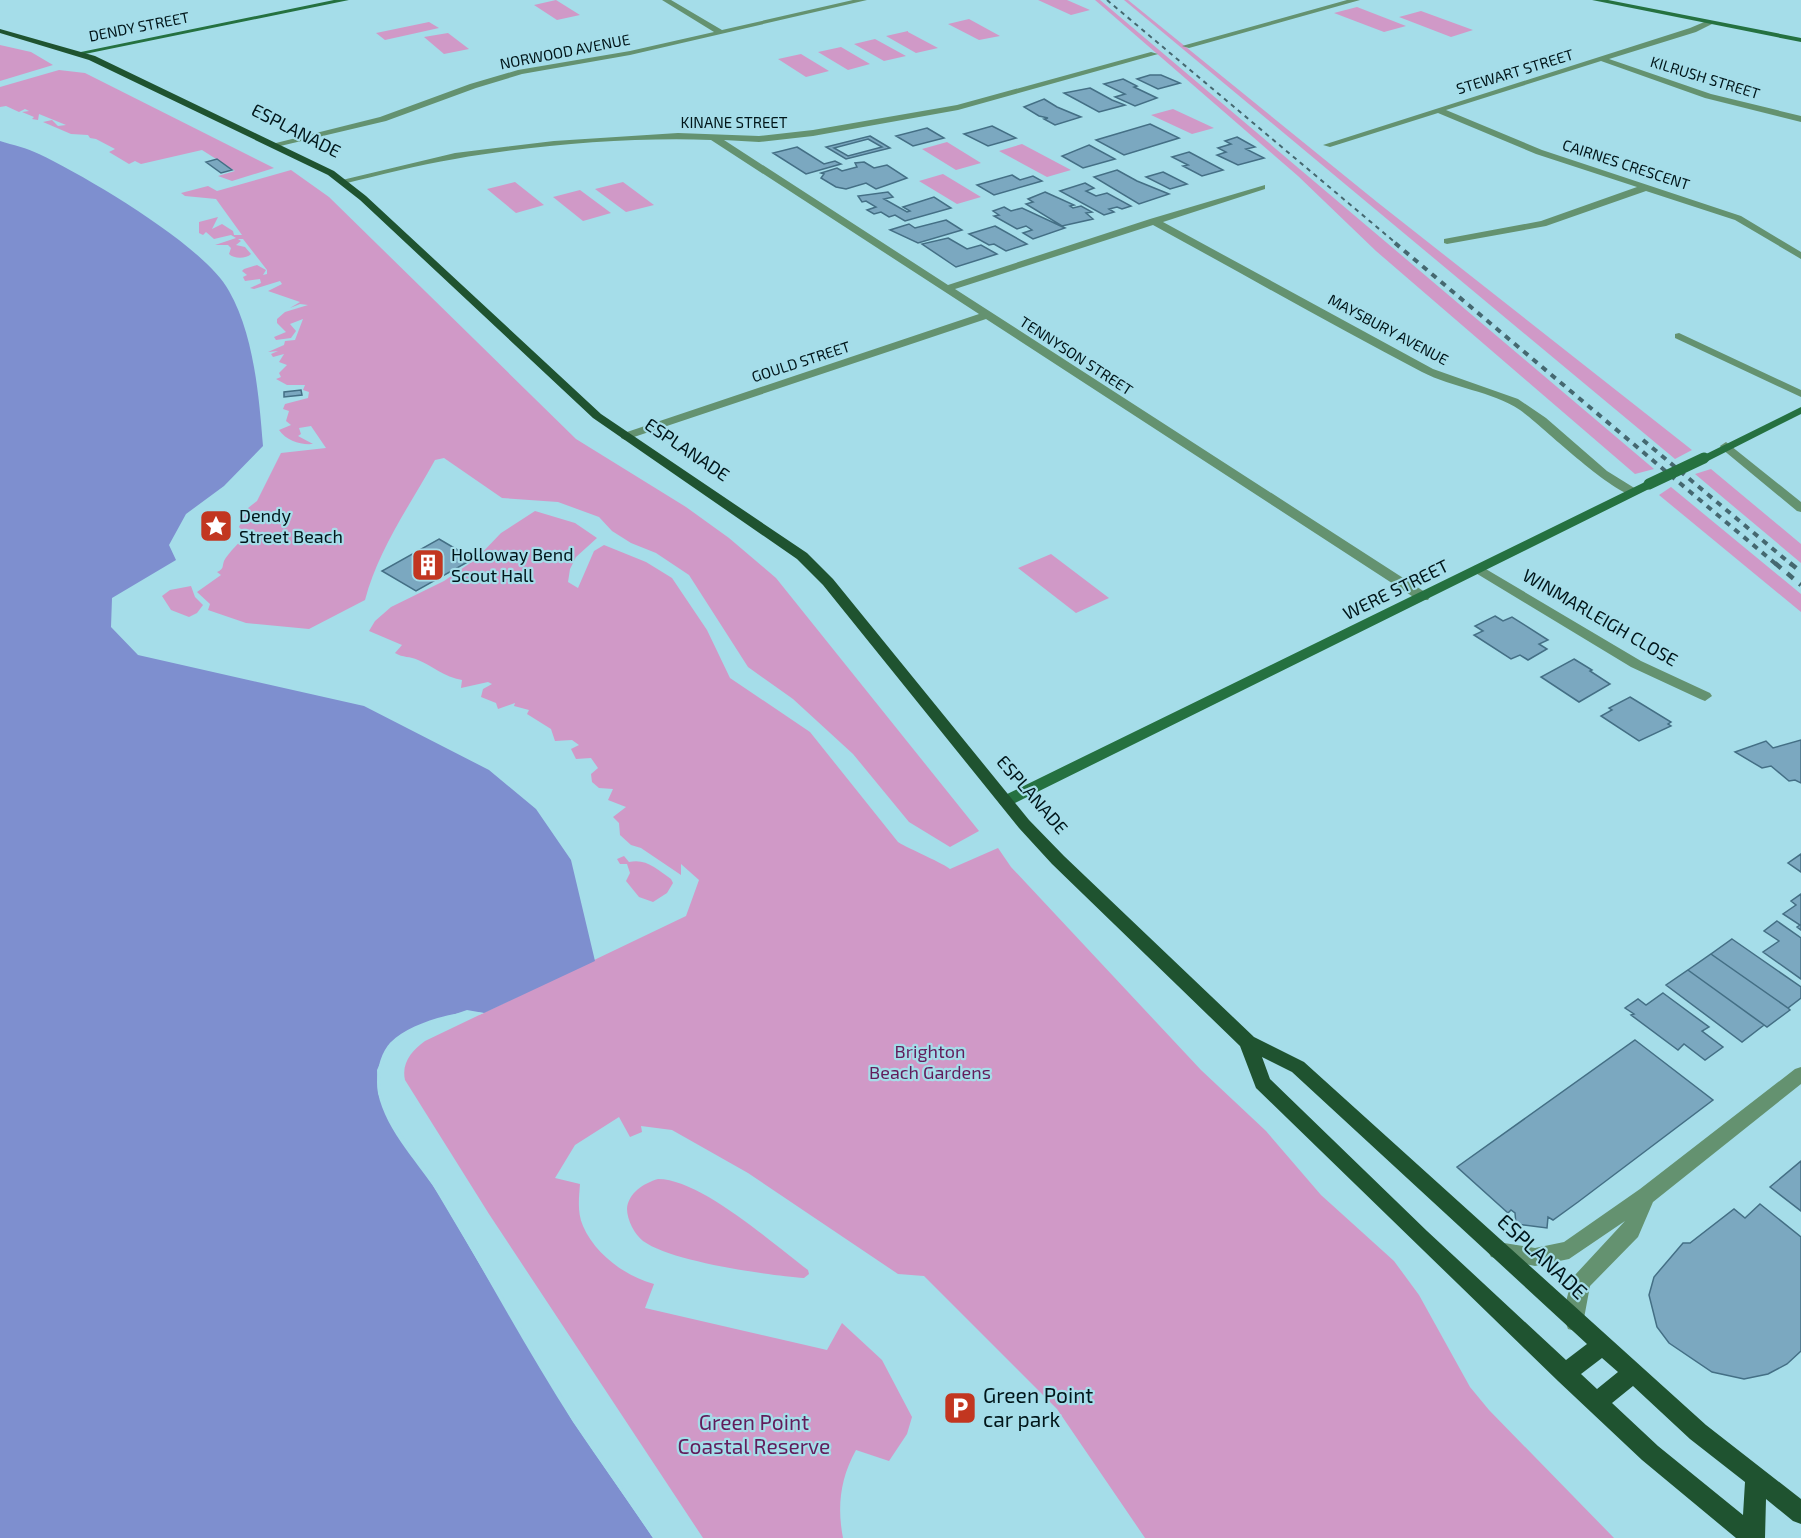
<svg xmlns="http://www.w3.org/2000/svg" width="1801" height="1538" font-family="'Exo 2',sans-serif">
  <rect width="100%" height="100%" fill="#a5dde9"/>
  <!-- green -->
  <path fill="#d099c7" d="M556,0L580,15L557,20L534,5Z
    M1038,0H1067L1090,10L1071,15Z
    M1095,0H1100L1654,469L1635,474L1376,251L1298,176Z
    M1124,0H1128L1377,202L1692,450L1675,459Z
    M1357,7L1406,26L1384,32L1334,13Z
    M1421,11L1473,30L1451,37L1399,17Z
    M969,19L1000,36L979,40L948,24Z
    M429,22L439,28L385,40L376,33Z
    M908,31V32L938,48L916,53L886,36Z
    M448,33L469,49L444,54L424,37Z
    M875,39L906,56L884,61L854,44Z
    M0,45L31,52L53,65L0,81Z
    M841,47L870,64L848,70L818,52Z
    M801,54L829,71L806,77L778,59Z
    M59,70L85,73L274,168L232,181L218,176L235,171L202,150L141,164L135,161L129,164L109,152L115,149L96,139L90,138L88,135L71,134L43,122L52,120L58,126L66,125L39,114L38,120L32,119L34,117L22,112L29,111L25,109L19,112L6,106L0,107V87Z
    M1173,109L1214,128L1192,134L1151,115Z
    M947,142L981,163L956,170L922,149Z
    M1022,144L1071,170L1047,177L999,151Z
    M291,170L329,197L576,439L686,507L729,538L776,578L979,831L950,847L909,822L853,754L793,699L748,667L689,575L656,553L631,543L612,531L599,517L558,502L502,498L444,458L435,460C410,505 378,550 365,600L309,629L246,623L208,610L210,604L197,592L221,575L217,572C224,569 222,567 224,561C228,553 241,541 246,535L239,527L248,508L257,501L281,453L326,448L311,426L299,428L301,434L298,436L313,444C300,445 287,441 279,430L291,425L286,421L289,411L283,409L285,404L308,398L309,392L303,390L305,385H287L276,379L281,377L279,373L287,365L279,362L284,354L273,357L271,354L278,351L268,352L284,345L285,341L295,340L303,319L290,324L296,331L291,338L276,340L274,337L286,332L277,323V319L285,312L308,305L300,304L290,308L300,302L268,291L282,284L280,281L254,289L250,288L261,283L260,279L245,281L243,277L247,275L242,271L244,269L257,265L266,270L263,275L267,274V270L243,239H238L241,241L236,245L245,247L251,254C246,259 234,259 229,254L231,248L228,245H215L236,238L231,235L214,239L206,232L203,235L199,233V222L218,217L212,229L222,224L233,231L234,235H242L216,199L185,196L181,193L208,186L217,191Z
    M943,174L981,197L957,204L919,181Z
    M515,182L544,205L516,213L487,189Z
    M623,182L654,205L626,212L595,189Z
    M580,190L611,213L583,221L553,197Z
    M1711,469L1801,544V563L1695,474Z
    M1671,487L1801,594V612L1659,495Z
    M535,511L575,523L597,538L576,557L570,569L568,582L578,588L594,551L604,545L646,562L672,578L707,630L730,678L810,732L898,842C909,849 945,864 950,869L998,848L1011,867L1201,1070L1266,1131L1321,1195L1394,1261L1419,1295L1470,1387L1489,1410L1614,1538H1145L1057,1409L924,1276L898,1274L748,1173L672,1130L641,1126L642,1132L630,1137L619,1117L575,1145L555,1178L580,1184C579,1198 577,1212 583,1226C595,1254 625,1276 654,1284L645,1308L827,1350L842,1323L882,1360L912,1417L907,1434L889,1461L856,1450C840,1479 837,1507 843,1538H703L489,1214L405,1080C401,1062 413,1050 425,1041L686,916L699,880L681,864V875L641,848L631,845L620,835L619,823L613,817L626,807L608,800L613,789L599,788L592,782L591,774L598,768L591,758L576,759L571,749L579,745L572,740L555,741L551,729L527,714L529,710L514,706L515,703L498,709L496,703L481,697L483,689L492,684L488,682L461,688L462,680C444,677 433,666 418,660C410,656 403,658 395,653L402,645L369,631L375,621L391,607L444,581L476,559L501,533Z
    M1051,554L1109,598L1076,613L1018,568Z
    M191,586L195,597L203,605L197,613L189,617L171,610L162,596L170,590Z
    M624,856L629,862C646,858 657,869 671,879L673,883L667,893L653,902L639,897L626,881L630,873L627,864H620L617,859Z
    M658,1179C701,1179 773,1244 808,1270L809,1274L804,1278C767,1275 672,1262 643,1241C635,1235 627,1220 627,1209C628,1193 644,1183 658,1179Z"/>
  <!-- water -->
  <path fill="#7e8fcf" d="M0,141C13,145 27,148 39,154C87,177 205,246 229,291C254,335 259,396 263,446L224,486L186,514L169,545L176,560L112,598L111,627L138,655L364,706L489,770L536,809L571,860L595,961L484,1013C458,1009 410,1023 391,1042C379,1054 375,1077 378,1093C386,1132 421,1165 441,1198C485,1272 526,1349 573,1422C599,1461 627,1499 653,1538H0Z"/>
  <!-- pier -->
  <path fill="#a5dde9" d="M467,1010L484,1013L479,1015L468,1013L441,1021L415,1031L392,1045L380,1070L381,1092L390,1118L435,1183L575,1419L656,1538H653L572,1420L432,1184L388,1119L378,1093L377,1070L390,1043L414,1028Z"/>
  <!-- building -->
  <path fill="#7ba8c0" stroke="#446f85" stroke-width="1.5" fill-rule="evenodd" d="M1150,75H1161L1180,83L1158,89L1137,79Z
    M1123,79L1137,86L1134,87L1157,98L1135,106L1115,97L1125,94L1104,84Z
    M1090,88L1112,100L1125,105L1099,112L1064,93Z
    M1044,99L1057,107L1081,117L1055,125L1044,119L1048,118L1039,116L1024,107Z
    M1150,124L1179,138L1124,155L1096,140Z
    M992,126L1016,138L988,146L964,134Z
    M927,128L944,138L913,146L896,136Z
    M870,136L890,148L846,159L826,147ZM868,139L882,147L848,156L834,148Z
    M1237,137L1255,147L1246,149L1264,158L1238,165L1217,155L1226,152L1218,148L1231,144L1225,141Z
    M1089,145L1115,159L1083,168L1062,156Z
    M797,147L824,164L835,161L841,164L806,174L773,153Z
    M1189,152L1223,170L1202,176L1183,166L1188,165L1172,157Z
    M217,159L232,170L221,173L206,162Z
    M864,162L874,168L887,165L907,178L876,189L866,183L846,189L836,187L821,178L824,174L821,173L837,168L842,171L857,167L855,163Z
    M1117,170L1137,181L1169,194L1139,204L1094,177Z
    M1163,172L1187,184L1170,189L1146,177Z
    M1012,175L1020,180L1033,176L1042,181L994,195L977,185Z
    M1085,183L1094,188L1086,191L1096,196L1107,193L1131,206L1122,209L1117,207L1109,209L1114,212L1104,215L1060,191Z
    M888,192L893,197L884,199L907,212L910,211L903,207L934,197L951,208L905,221L895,215L889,217L881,212L874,214L867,210L876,207L866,201L862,202L858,196Z
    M1045,192L1074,205L1070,206L1073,208L1081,206L1092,212L1086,213L1093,219L1062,226L1026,204L1033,202L1028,199Z
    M1004,207L1011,211L1022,208L1065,228L1033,239L1023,233L1032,230L1026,226L1017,229L994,216L999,215L993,211Z
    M946,220L962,230L918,243L890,230L909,224L915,228Z
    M995,226L1027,244L1006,251L994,244L989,245L969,234Z
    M948,238L967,249L981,245L997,254L956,267L922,244Z
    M301,390L302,395L284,397V392Z
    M439,539L473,559L416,591L382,571Z
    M1495,616L1503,621L1512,617L1548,640L1539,644L1547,649L1528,660L1520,655L1511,659L1474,635L1483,631L1475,626Z
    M1574,659L1592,670L1590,671L1610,684L1579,702L1541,677Z
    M1630,697L1671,722L1668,724L1671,726L1639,741L1601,716L1612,710L1609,708Z
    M1801,740V783L1795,780L1789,781L1771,766L1762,768L1735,752L1766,741L1773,748Z
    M1801,854V872L1788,863Z
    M1801,894V930L1797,927L1800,925L1783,914L1796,905L1791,901Z
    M1777,921L1801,938V979L1763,952L1779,941L1764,931Z
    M1732,939L1801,987V998L1788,1008L1711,954Z
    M1711,954L1788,1008L1790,1010L1767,1027L1688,970Z
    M1688,970L1764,1025L1742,1042L1666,985Z
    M1663,993L1709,1027L1702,1031L1723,1047L1705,1060L1684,1044L1678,1050L1631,1015L1634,1014L1625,1008L1638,999L1646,1005Z
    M1635,1040L1713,1100L1578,1202L1553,1220L1548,1217L1547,1228L1516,1224L1515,1213L1511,1210L1508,1213L1457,1167Z
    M1801,1161V1211L1770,1187Z
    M1760,1204L1801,1237V1351L1787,1364L1768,1374L1744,1379L1712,1372L1669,1343L1657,1327L1649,1295L1654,1277L1683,1243H1690L1734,1209L1745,1218Z"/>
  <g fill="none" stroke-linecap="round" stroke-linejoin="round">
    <!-- street -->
    <path fill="#649270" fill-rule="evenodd" d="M662,0H671L722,30L853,0H867L630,55L522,74L476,88L386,121L276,147L272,144L380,117L470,84L518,70L630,51L714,32Z
      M1347,0H1360L1189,48L1182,46Z
      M1709,20L1712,24L1696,32L1609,59L1711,94L1801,116V122L1705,98L1601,61L1446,110L1542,150L1741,216L1801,252V259L1735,220L1646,191L1546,226L1447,244L1444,243V239L1541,221L1637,187L1536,154L1438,113L1330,147L1323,145L1690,28Z
      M1151,52L1158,54L958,110L813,136L759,142L724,140L948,285L1150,219L1265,185V189L1163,222L1433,369L1518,399L1546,418L1607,471L1636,489V495C1617,499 1541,425 1520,410C1491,391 1453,388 1422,372C1332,325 1243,274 1153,225L955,289L1428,594L1430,597L1428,600H1418L986,319L625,440L621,438V434L979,314L711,140C631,137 534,145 455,159C417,165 380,175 343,184L338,181L455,153L554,141L678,133L759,136L813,130L957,105Z
      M1679,333L1801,390V397L1675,338V334Z
      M1726,442L1801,502V512L1797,511L1722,449L1720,446Z
      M1479,565L1641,661L1710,693L1712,696L1705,701L1700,699L1631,667L1474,572L1472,569L1474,566Z
      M1801,1067V1084L1653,1202L1638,1237L1590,1286L1582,1329L1575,1331L1568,1329C1561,1313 1568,1290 1575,1275L1625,1221L1569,1259L1535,1266L1491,1257L1488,1251L1491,1245L1498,1242L1535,1248L1564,1242L1640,1189L1795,1069Z"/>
    <!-- secondary -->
    <path fill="#257140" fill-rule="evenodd" d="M334,0H349L80,55L76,53Z
      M1592,0H1608L1801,38V42Z
      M1801,407V414L1708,461H1700L1698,458Z
      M1649,480L1653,481V487L1011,805H1001L998,801L1001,797Z"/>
    <!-- primary -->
    <path fill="#1f5330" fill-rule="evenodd" d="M0,29L95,56L334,171L366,196L601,414L807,553L833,579L1029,820L1064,856L1254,1037L1304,1062L1706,1425L1801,1499V1524L1793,1521L1766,1499L1765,1538H1736L1642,1460L1558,1381L1256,1088L1240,1046L1052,864L1019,828L823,585L797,559L593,418L360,200L328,175L89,60L0,33ZM1262,1057L1292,1072L1587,1344L1566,1360L1427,1231L1270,1079ZM1602,1358L1618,1372L1597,1389L1581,1374ZM1633,1386L1690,1439L1745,1482L1743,1515L1658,1446L1612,1403Z"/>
    <!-- rail-far2 -->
    <path stroke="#456870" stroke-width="2" stroke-dasharray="4.5 4.5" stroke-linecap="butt" d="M1107,0L1397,244"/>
    <!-- rail-far1 -->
    <path stroke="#456870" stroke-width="4" stroke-dasharray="6 6" stroke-linecap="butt" d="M1395,243L1777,565
      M1643,440L1792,565"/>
    <!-- rail -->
    <path stroke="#456870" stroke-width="4.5" stroke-dasharray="8 8" stroke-linecap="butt" d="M1775,563L1801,585
      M1790,563L1801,572"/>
    <!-- secondary-bridge -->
    <path stroke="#257140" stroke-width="11" d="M1649,484L1704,458"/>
  </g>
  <!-- icons -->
  <defs>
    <symbol id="sight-square" viewBox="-11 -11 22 22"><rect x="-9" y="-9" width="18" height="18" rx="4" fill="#c23620" stroke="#a5dde9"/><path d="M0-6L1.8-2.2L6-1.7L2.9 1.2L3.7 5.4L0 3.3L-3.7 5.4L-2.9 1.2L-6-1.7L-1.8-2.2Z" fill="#fff"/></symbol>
    <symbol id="building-square" viewBox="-11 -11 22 22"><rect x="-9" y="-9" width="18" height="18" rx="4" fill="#c23620" stroke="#a5dde9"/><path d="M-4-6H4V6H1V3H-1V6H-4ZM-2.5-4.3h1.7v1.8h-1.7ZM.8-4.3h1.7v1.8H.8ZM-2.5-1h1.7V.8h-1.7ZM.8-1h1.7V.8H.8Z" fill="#fff"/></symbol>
    <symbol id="parking-square" viewBox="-11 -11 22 22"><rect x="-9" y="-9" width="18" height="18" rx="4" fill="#c23620" stroke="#a5dde9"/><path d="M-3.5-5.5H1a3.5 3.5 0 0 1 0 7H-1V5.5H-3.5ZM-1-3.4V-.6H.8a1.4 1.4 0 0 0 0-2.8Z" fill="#fff"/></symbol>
  </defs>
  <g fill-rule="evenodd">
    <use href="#sight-square" x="197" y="507" width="38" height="38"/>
    <use href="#building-square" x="409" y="546" width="38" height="38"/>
    <use href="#parking-square" x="941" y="1389" width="38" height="38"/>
  </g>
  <g text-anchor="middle" stroke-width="4.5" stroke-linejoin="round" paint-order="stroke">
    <!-- far-street labels -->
    <g font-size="15" fill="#01161a" stroke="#a5dde9">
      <text transform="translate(139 27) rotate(-11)" y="5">DENDY STREET</text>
      <text transform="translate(565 52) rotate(-11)" y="5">NORWOOD AVENUE</text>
      <text transform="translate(1515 72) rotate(-17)" y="5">STEWART STREET</text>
      <text transform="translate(1705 78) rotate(17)" y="5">KILRUSH STREET</text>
      <text x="734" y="128">KINANE STREET</text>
      <text transform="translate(1626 165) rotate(18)" y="5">CAIRNES CRESCENT</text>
      <text transform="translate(1388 330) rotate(28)" y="5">MAYSBURY AVENUE</text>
      <text transform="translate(1076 356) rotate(33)" y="5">TENNYSON STREET</text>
      <text transform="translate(801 362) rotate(-18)" y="5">GOULD STREET</text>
    </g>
    <!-- street labels -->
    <g font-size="18" fill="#01161a" stroke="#a5dde9">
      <text transform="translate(296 131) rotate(27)" y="6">ESPLANADE</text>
      <text transform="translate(687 450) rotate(34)" y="6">ESPLANADE</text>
      <text transform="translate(1396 590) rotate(-26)" y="6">WERE STREET</text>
      <text transform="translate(1600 618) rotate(30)" y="6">WINMARLEIGH CLOSE</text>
      <text transform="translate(1032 795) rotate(49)" y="6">ESPLANADE</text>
    </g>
    <!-- poi labels -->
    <g font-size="18" fill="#01161a" stroke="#a5dde9" text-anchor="start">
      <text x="239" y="522">Dendy<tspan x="239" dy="21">Street Beach</tspan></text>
      <text x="451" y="561">Holloway Bend<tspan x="451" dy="21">Scout Hall</tspan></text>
    </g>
    <!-- park labels -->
    <g font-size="18" fill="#621c5b" stroke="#a5dde9">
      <text x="930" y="1058">Brighton<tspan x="930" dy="21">Beach Gardens</tspan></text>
    </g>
    <!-- near-street labels -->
    <g font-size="21" fill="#01161a" stroke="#a5dde9">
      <text transform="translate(1542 1257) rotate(43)" y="7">ESPLANADE</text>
    </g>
    <!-- near-poi labels -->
    <g font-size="21" fill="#01161a" stroke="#a5dde9" text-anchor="start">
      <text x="983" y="1403">Green Point<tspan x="983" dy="24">car park</tspan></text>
    </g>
    <!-- near-park labels -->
    <g font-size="21" fill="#621c5b" stroke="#a5dde9">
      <text x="754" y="1430">Green Point<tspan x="754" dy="24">Coastal Reserve</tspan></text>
    </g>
  </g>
</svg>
